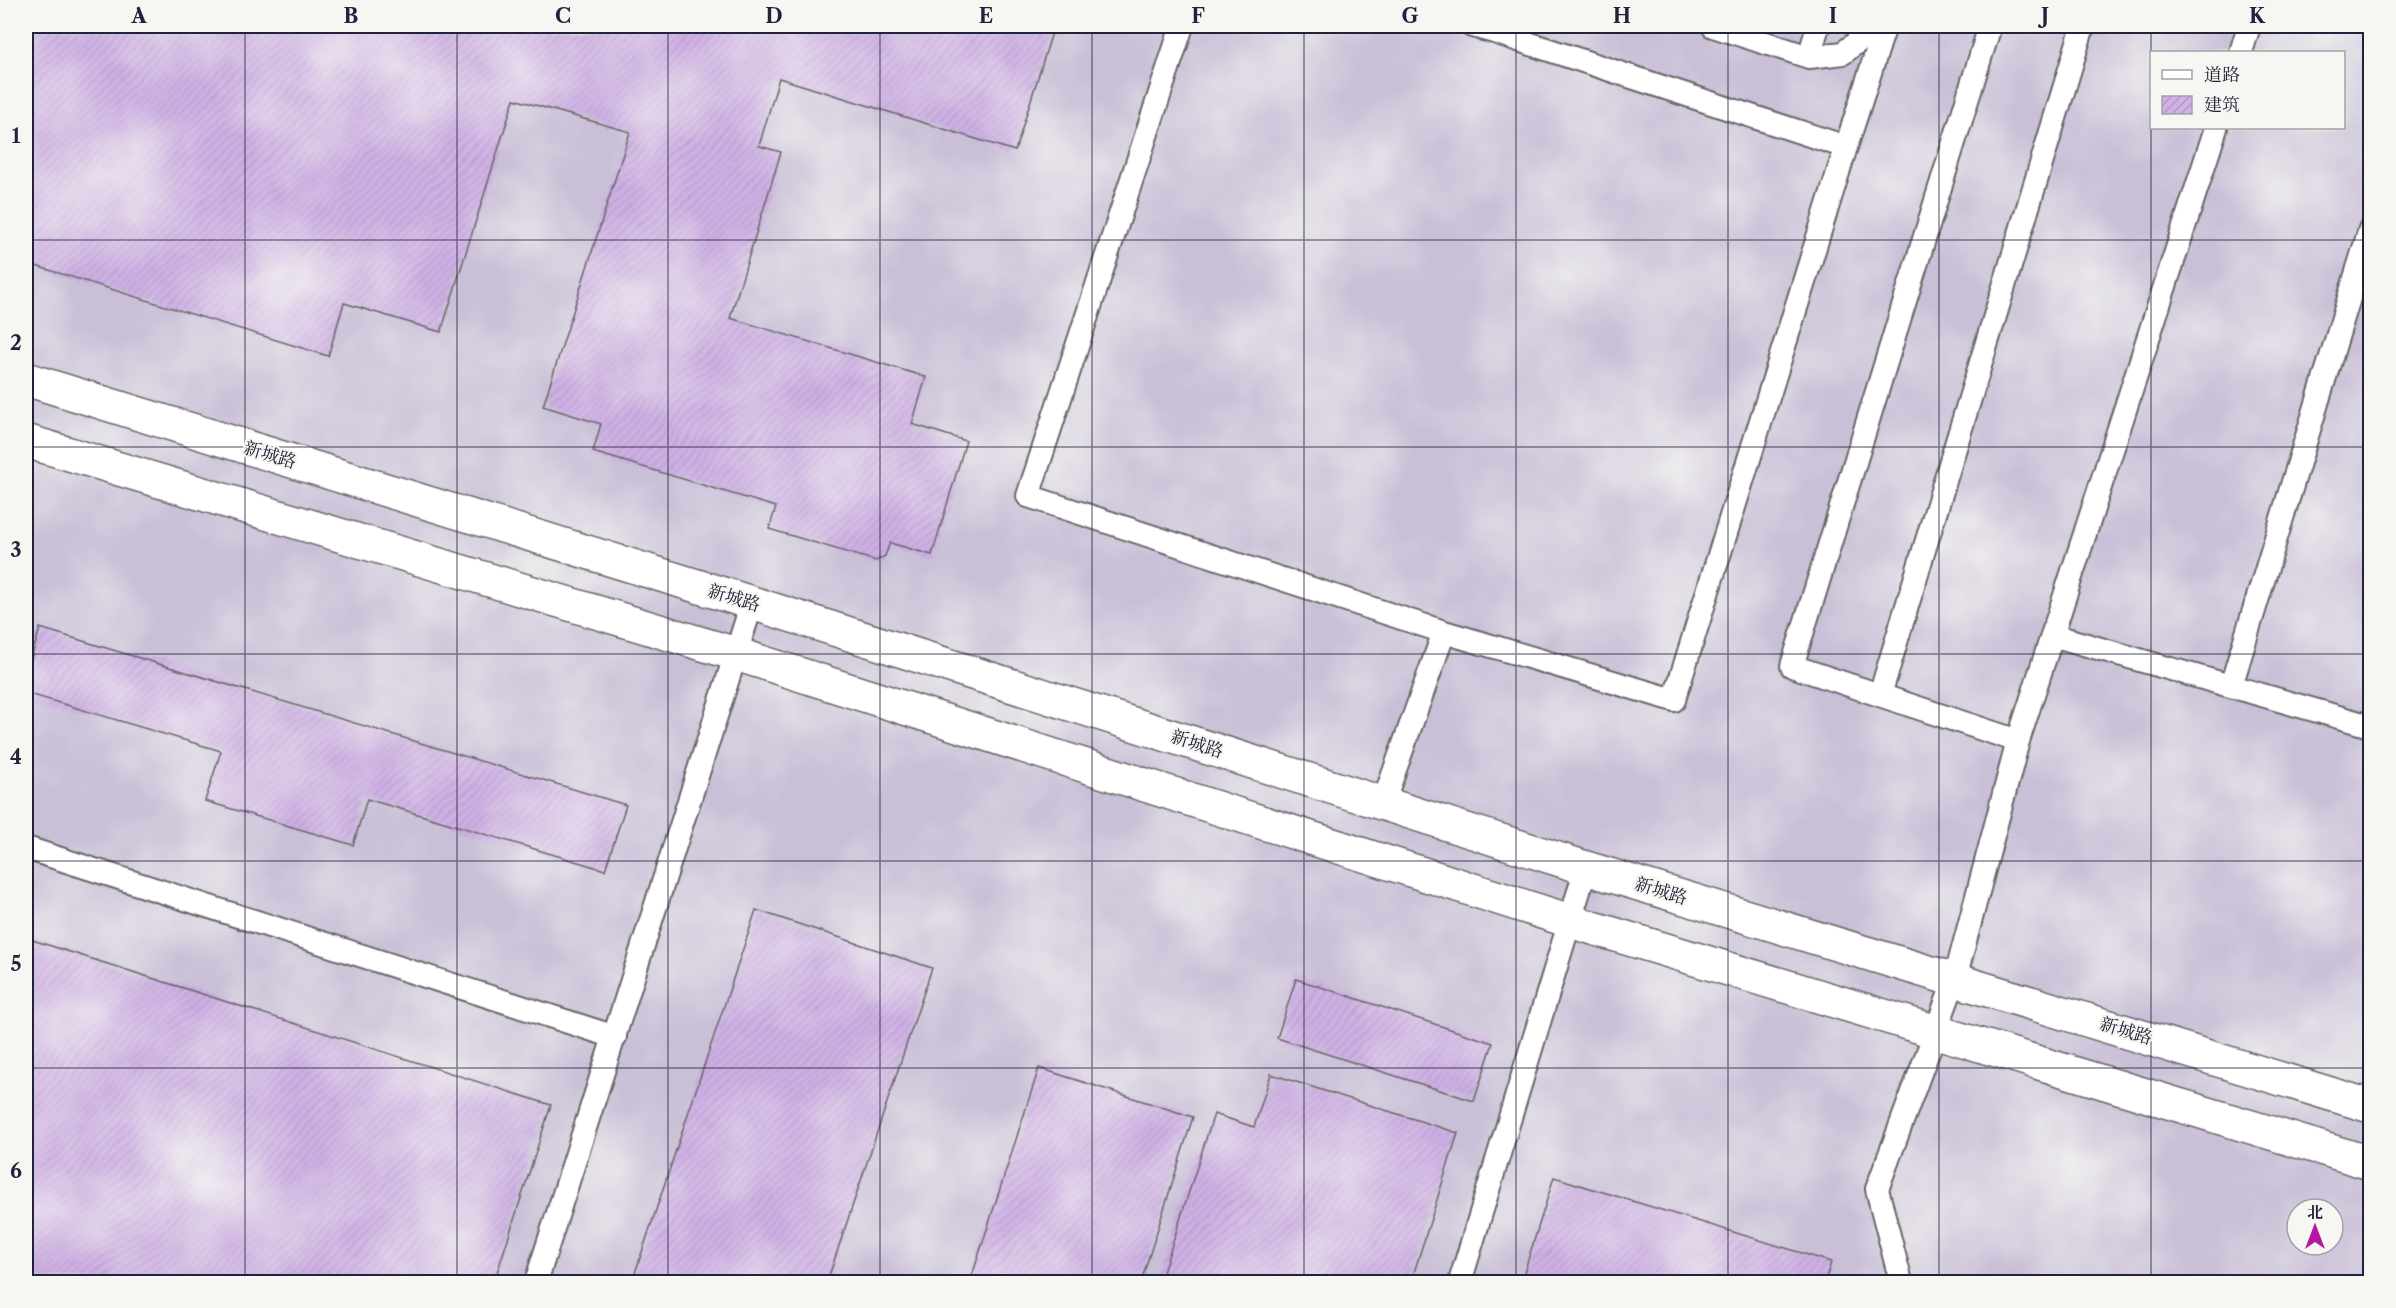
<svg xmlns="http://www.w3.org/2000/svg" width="2396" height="1308" font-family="'Libre Caslon Text','Noto Serif SC',serif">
  <defs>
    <pattern id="building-hatch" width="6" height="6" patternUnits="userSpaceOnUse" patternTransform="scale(1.5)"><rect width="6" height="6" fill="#cfb1e5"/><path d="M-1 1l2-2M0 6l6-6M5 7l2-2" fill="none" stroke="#b198c5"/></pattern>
  </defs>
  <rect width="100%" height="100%" fill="#f6f6f2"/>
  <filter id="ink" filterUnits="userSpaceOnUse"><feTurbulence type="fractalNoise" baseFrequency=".0167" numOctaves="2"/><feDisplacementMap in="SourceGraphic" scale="12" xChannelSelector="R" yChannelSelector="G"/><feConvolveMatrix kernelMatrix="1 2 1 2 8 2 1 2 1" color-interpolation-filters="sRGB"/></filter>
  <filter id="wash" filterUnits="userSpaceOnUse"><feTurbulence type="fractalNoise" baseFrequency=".008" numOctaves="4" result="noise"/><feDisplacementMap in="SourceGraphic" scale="24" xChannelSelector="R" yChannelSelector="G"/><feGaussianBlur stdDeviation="1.35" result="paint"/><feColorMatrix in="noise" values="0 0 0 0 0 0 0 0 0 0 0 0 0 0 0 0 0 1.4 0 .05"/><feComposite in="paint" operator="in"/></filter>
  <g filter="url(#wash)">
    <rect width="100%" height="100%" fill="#e9e1be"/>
    <!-- industrial -->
    <path fill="#c9bfd7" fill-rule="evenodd" d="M26,26H2370V1282H26ZM2152,52H2344V128H2152ZM2297,1209H2333V1245H2297Z"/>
    <g id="blocks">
      <!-- building -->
      <path fill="url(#building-hatch)" d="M26,26H1054L1015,151L779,78L759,146L781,152L730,318L926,377L912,424L966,441L932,555L890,543L885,556L876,561L769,529L776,507L593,452L601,424L543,406L630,132L514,99L441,332L344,303L328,356L26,263Z
        M40,628L626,805L605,870L367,799L353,845L205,801L221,751L26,693V676Z
        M756,910L932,968L827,1282H632Z
        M26,938L551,1105L494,1282H26Z
        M1296,979L1493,1043L1474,1101L1277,1038Z
        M1039,1068L1193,1117L1141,1282H970Z
        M1271,1074L1458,1133L1411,1282H1160L1214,1114L1254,1127Z
        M1554,1177L1831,1262L1825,1282H1521Z"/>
    </g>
  </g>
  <g filter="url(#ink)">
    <use href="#blocks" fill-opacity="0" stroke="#686569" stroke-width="1.5"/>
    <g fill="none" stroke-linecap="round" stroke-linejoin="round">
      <defs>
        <path id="lane" d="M1182,26L1028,496L1444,632L1383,803
          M1472,26L1494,32L1496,26
          M1713,26L1809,57L1843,53L1878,26
          M1990,26L1792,666L2018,741
          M2241,52L2249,26
          M1809,57L1818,26
          M1846,147L1885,26
          M1444,632L1674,700L1846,147L1494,32
          M2052,635L2370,726
          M2231,686L2370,229
          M1880,695L2083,26
          M26,848L615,1037
          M536,1282L752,603
          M1460,1282L1586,868
          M1901,1282L1877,1189L1955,979L2018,741L2216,128"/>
        <path id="secondary" d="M26,379L752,603L1586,868L2370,1106
          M26,441L736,654L1570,921L2370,1163"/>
      </defs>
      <!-- lane casing -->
      <use href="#lane" stroke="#686569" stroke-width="26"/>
      <!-- secondary casing -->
      <use href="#secondary" stroke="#686569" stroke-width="36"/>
      <!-- lane -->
      <use href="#lane" stroke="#fff" stroke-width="22"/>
      <!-- secondary -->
      <use href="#secondary" stroke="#fff" stroke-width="33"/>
    </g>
  </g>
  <!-- grid -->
  <path fill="none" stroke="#22223b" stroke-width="1.5" stroke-opacity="0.55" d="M245,26V1282M457,26V1282M668,26V1282M880,26V1282M1092,26V1282M1304,26V1282M1516,26V1282M1728,26V1282M1939,26V1282M2151,26V1282M26,240H2370M26,447H2370M26,654H2370M26,861H2370M26,1068H2370"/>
  <g text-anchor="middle" stroke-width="4.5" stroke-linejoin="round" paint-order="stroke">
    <!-- street labels -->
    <g font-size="18" fill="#22223b" stroke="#f6f6f2">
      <text transform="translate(270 455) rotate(17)" y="6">新城路</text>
      <text transform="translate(734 598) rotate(17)" y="6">新城路</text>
      <text transform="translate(1197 744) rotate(18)" y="6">新城路</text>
      <text transform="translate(1661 891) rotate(17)" y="6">新城路</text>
      <text transform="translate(2126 1031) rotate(17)" y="6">新城路</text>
    </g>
  </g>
  <!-- margin -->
  <rect width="2396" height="1308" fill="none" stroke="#f6f6f2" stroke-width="66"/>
  <!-- legend -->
  <rect x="2150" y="51" width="195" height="78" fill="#f6f6f2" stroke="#a1a1a9" stroke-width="1.5"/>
  <rect x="2162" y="70" width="30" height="9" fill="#ffffff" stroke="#a1a1a9" stroke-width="1.5"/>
  <text x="2204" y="81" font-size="18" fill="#22223b">道路</text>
  <rect x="2162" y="96" width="30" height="18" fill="url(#building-hatch)" stroke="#a1a1a9" stroke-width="1.5"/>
  <text x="2204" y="111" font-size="18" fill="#22223b">建筑</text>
  <!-- north arrow -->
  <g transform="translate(2315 1227)"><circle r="28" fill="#f6f6f2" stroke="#a1a1a9" stroke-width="1.5"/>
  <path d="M0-4.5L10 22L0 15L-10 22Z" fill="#b5179e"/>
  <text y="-9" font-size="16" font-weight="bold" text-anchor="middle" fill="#22223b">北</text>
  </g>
  <rect x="33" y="33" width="2330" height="1242" fill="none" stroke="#22223b" stroke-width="2"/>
  <g font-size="20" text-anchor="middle" font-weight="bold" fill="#22223b">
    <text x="139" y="23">A</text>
    <text x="351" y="23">B</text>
    <text x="563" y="23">C</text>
    <text x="774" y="23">D</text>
    <text x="986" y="23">E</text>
    <text x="1198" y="23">F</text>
    <text x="1410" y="23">G</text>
    <text x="1622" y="23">H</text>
    <text x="1833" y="23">I</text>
    <text x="2045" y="23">J</text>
    <text x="2257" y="23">K</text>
    <text x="16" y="143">1</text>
    <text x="16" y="350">2</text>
    <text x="16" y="557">3</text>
    <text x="16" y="764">4</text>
    <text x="16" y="971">5</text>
    <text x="16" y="1178">6</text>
  </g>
</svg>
